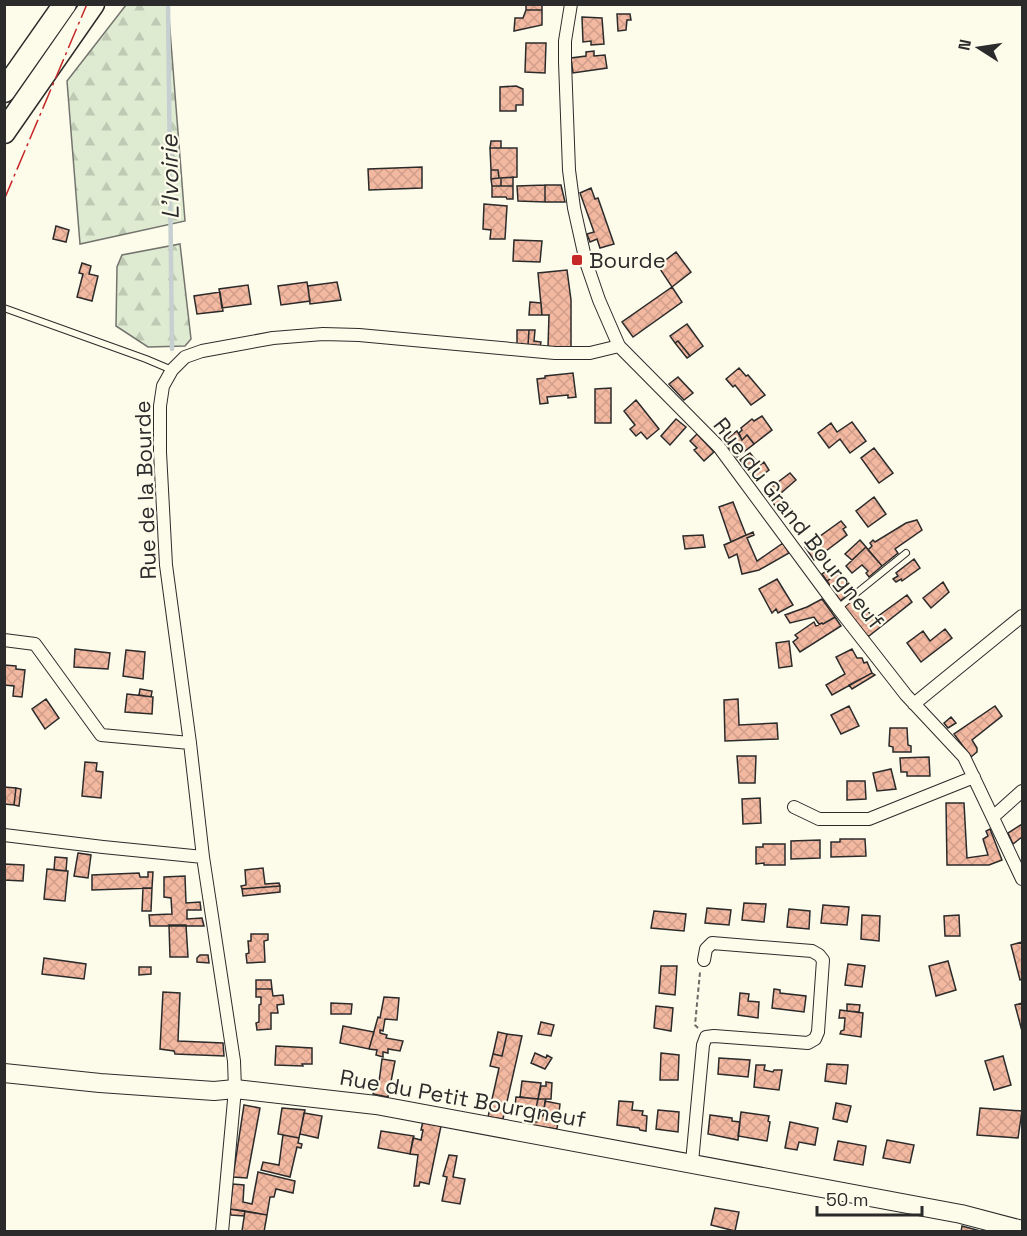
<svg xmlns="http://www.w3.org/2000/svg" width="1027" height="1236" font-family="'Space Grotesk',sans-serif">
  <defs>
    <pattern id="forest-firs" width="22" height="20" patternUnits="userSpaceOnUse" patternTransform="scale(1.5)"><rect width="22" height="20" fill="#deebd1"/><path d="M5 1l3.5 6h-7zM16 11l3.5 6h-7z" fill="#bfcab4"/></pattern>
    <pattern id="building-cross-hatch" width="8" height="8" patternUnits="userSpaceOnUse" patternTransform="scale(1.5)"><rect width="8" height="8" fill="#f2b8a0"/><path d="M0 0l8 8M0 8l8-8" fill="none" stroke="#d09e8a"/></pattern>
  </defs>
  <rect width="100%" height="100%" fill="#fdfbea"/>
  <!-- forest -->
  <path fill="url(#forest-firs)" stroke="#74746e" stroke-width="1.5" d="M126,5H168L185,221L80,244L67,81Z
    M180,244L191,339L185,346L148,347L116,326L117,267L122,255Z"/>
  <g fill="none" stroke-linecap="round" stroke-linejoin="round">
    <!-- stream -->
    <path stroke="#c7d0d0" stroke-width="4.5" d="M168,4L172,349"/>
  </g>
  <!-- building -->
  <path fill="url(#building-cross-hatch)" stroke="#2b2b2b" stroke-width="1.5" d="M526,4H542V10H526Z
    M526,10H542V25L514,31L515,18H523Z
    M617,14H630L631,20H627L626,30L618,31Z
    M582,17L602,18L604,44L591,45V41L583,42Z
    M526,43H546L545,73L525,72Z
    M594,51V56L605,55L607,68L573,73L571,58L586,56V52Z
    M516,86L523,89V105H516V111H500V87Z
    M491,141H501V148H490Z
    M490,148H517V177L499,178L498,170H491Z
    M422,167V188L369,190L368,169Z
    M491,170H498L499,178L491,179Z
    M513,177V186H501V178Z
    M499,178H501V186H492L491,179Z
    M545,185V202L518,201L517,186Z
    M545,185H561L565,202H545Z
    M492,186H513V199H507L506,197H492Z
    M591,188L595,199L598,198L614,244L600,248L597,239L590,242L587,234L594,232L580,193Z
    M484,204L507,206L505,239H490L491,230L483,229Z
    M56,226L69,230L66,242L53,239Z
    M514,240L542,241L540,262L513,261Z
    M676,252L691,272L672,287L658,266Z
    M82,263L91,266L89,274L98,276L92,301L77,297L83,274L79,273Z
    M567,270L571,300V348L548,347L549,315H542L538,273Z
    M307,282L310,301L281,305L278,286Z
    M337,282L341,300L310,304L308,286Z
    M248,285L251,304L222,308L219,289Z
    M672,287L682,302L633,337L622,322Z
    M220,292L223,311L197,314L194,296Z
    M530,302L541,303L542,315H529Z
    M687,324L703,346L690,356L678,341L675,343L670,336Z
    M517,330H529L528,345L517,344Z
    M529,330H535L534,341L541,342L540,346L528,345Z
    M678,341L690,356L687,358L675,343Z
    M739,368L746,376L748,375L765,395L751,405L735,385L733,387L726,379Z
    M573,373L576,397L568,398V395L547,397L548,403L540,404L537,379L545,378V376Z
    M678,377L693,393L684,400L669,384Z
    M611,388V423H595V389Z
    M636,400L659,429L647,439L641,432L636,436L630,429L635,425L624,411Z
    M762,416L772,430L754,444L747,435L742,440L739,433L742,430L741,428L752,419L754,421Z
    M676,419L686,427L670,445L661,436Z
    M852,422L866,441L850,453L840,439L829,448L818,433L831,423L837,432Z
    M737,431L742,440L747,435L754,444L737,457L723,442Z
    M697,434L714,452L704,461L694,450L697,448L690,441Z
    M874,448L893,473L879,483L861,458Z
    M750,453L760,465L764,462L769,470L756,480L740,460Z
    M790,473L796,480L780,494L793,513L785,519L765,492Z
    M874,497L886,514L868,527L856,511Z
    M733,502L746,535L731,542L719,507Z
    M917,520L922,530L895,549L898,553L882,566L868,550L872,546L870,543L873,540L875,542L906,523Z
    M841,521L846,527L843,529L847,535L814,560L805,547Z
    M753,532L754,535L747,538L757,561L783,543L789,553L759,570L742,574L737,554L729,558L724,545Z
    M703,535L705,547L685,549L683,536Z
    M860,540L866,547L852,560L845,554Z
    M866,547L882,566L869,577L866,573L868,571L862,565L852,573L846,566Z
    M914,559L920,568L902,581L901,579L896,582L893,579L898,576L896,573Z
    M828,570L833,577L827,581L822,574Z
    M840,572L853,591L840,601L827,581Z
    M777,579L793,605L778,613L776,609L772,613L759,589Z
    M943,582L949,592L931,608L923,598Z
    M907,595L912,602L869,636L864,635L844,607L857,597L874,619Z
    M822,599L835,617L823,624L822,623L819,624L814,617L790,623L785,615L807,607Z
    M835,617L841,626L800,652L793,642L798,638L795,635L814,622L816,626L822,623L823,624Z
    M945,629L952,638L921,662L907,643L923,631L930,641Z
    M789,641L792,666L779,668L776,643Z
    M75,649L110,653L108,669L74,667Z
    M852,649L857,658H862L864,663L867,662L872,673L832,695L826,685L845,674L836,657Z
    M126,650L145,652L143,679L123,676Z
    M4,665L16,666V669L25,670L22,697L13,696L14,686L4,685Z
    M872,673L875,675L852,689L849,685Z
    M140,689L152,691L151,697L139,695Z
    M127,694L153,697L152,714L125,712Z
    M46,699L59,718L45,729L32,709Z
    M738,699L739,725L777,723L778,739L725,741L724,700Z
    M849,706L859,726L841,734L831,715Z
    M995,706L1002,716L972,740L977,748V752L971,757L954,734Z
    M951,717L956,723L948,728L944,723Z
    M890,728H907L908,745L911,746V752H893V747L889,746Z
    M737,756H756L755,783H739Z
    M929,757L930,776H907V772H901L900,758Z
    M85,762L97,763L96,771L103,772L101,798L82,796Z
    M891,769L896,789L877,791L873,773Z
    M847,781H865L866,799L847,800Z
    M4,787L16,788L14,805L4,804Z
    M16,788L21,789L19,806L14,805Z
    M760,798L761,823L743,824L742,799Z
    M946,803H964L967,858L988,855L983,839L988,836L986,831L990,829L1002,860L989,865H947Z
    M1022,824V837L1013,844L1008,833Z
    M840,839H865L866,856L831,857V842H840Z
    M820,840V858L791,859V841Z
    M763,844H785V865H764V863L756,864V847H763Z
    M78,853L91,855L88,878L74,876Z
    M55,857L67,858L66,871L54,870Z
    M4,864L24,865L23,881L4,880Z
    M263,868L265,884L279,883L280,886L242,889L241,886L246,885L245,870Z
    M47,869L68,871L65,901L44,899Z
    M148,872H153L152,888L92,890V875L139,873L140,877H148Z
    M185,876L186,903L200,902L201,910H187V919L202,918L204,926H150L149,915L172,914L171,898L164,897V877Z
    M280,886V892L243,896L242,889Z
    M143,888H152L151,911H142Z
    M744,903L766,904L764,922L742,920Z
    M823,905L849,907L847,925L821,923Z
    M707,908L731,910L729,925L705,923Z
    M789,909L810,911L809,929L787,927Z
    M654,911L686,914L684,931L651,928Z
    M862,915L880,916L879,941L861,939Z
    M959,915L960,936H945L944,916Z
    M169,925H186L188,957H170Z
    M251,934H268V940L264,941L265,962L247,963L246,954L249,953L248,941H251Z
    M1022,942V979L1020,980L1011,945Z
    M200,955H208L209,963L197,962V958Z
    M44,958L86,964L84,979L42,974Z
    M948,961L956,990L936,996L929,966Z
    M848,964L865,966L862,987L845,985Z
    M661,966H677L675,995L659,993Z
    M139,967H151V974L139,975Z
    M256,980H271L272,989H256Z
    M256,989H272L273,996L283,995L284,1004L277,1005L278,1013H271V1029L257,1030L256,1023L259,1022V1005L261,1004V997H256Z
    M774,989L780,990V993L806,996L804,1012L772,1008Z
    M163,992L180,993L178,1041L223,1043L224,1056L175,1054L174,1051L160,1049Z
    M740,993L749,994L748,1001L759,1002L758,1018L738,1015Z
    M384,997L399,998L397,1020L385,1019L383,1031L380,1030V1033L387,1035L386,1038L403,1041L400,1051L388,1049V1053L383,1052V1057L376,1055L377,1050L369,1049L378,1017L380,1018Z
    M331,1003L352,1004L351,1014H331Z
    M1022,1003V1031L1015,1005Z
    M847,1004L860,1005L859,1012L847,1011Z
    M656,1006L673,1008L671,1031L654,1028Z
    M840,1010L863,1013L861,1037L840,1034L841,1031L844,1030L845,1018H839Z
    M541,1022L554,1025L551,1036L538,1034Z
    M343,1026L374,1032L369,1049L340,1043Z
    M498,1032L507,1034L502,1056L493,1054Z
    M507,1034L522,1036L503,1119L488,1117L499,1068L490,1066L493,1054L502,1056Z
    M276,1046L312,1048V1064H302L303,1066L275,1065Z
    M535,1053L546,1058L547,1055L552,1058L545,1069L531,1063Z
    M661,1053L679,1055L678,1080H660Z
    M1003,1056L1011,1085L994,1090L985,1061Z
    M719,1058L750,1060L748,1077L718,1074Z
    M382,1059L395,1061L388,1097L373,1094L376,1081L379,1082Z
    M827,1064L848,1065L846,1084L825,1081Z
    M756,1065H765L764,1070L773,1072L774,1070H782L779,1090L754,1087Z
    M522,1081L541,1083L538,1099L520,1097Z
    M546,1082L552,1083L551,1099H538L541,1086H546Z
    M516,1097L538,1099L536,1108L515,1106Z
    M538,1099H546L544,1109L536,1108Z
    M545,1101L560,1104L557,1129L529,1125L530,1121L537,1122L538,1116H543Z
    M619,1101L633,1102L632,1110L643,1111L642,1115L647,1116L646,1131L640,1130L639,1128L617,1125Z
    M836,1103L851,1106L847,1122L833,1119Z
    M244,1105L260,1108L247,1178L233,1177Z
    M282,1108L305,1110L299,1138L278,1134Z
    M980,1108L1022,1111L1018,1138L977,1135Z
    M658,1110L679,1112L678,1132L656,1129Z
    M741,1112L769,1116L768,1121L770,1122L767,1141L738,1136Z
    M304,1113L322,1116L318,1138L300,1134Z
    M710,1115L732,1118V1121L740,1122L738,1140L708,1134Z
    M423,1121L441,1126L429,1184L420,1182L419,1186H414L418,1155L410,1154L413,1138L421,1140L423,1130H421Z
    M790,1122L818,1128L815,1145L799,1142L797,1150L785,1148Z
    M381,1131L414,1136L410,1154L378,1148Z
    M283,1135L299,1138L298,1143L302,1144L301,1148L297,1147L290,1177L261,1170L263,1162L279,1165Z
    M887,1140L914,1145L910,1163L883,1158Z
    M838,1141L866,1146L863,1165L834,1160Z
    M449,1155L457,1156L453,1177L465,1179L460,1204L442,1201L447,1177L443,1176Z
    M258,1172L295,1181L293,1193L276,1189L274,1197H270L267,1215L230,1209L233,1184L244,1185L243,1202L252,1204Z
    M715,1208L739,1212L735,1231L711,1225Z
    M230,1209L245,1211L244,1216L231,1215Z
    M245,1211L267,1215L264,1232L242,1231Z
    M962,1226L984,1232H961Z"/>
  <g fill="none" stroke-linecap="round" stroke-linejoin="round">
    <defs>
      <path id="lane" d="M4,308L146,359L172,370
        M838,608L906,553"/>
      <path id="street" d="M571,4L565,41V62L569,170L574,208L586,262L599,300L619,346L719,447L838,608L906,695L964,757L1022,879
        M4,640L35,644L101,735L190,743
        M914,704L1022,616
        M794,807L819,819H869L974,777
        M993,817L1022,791
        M4,835L103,847L203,857
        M692,1162L703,1045L706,1037L714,1036L808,1043L815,1039L818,1032L823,960L819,955L812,951L712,943L706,949L704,960
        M222,1232L235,1089L234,1061L203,857L190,743L166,565L160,452V406L163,386L172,370L185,357L202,351L273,338L323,334L359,335L555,353H590L619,346"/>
      <path id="secondary" d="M4,1073L100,1083L214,1091L235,1089L376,1105L961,1214L1022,1230"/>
      <path id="highway" d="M4,91L65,4
        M4,132L93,4"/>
    </defs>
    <!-- lane casing -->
    <use href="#lane" stroke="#2b2b2b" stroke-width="8"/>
    <!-- street casing -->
    <use href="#street" stroke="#2b2b2b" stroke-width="14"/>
    <!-- secondary casing -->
    <use href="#secondary" stroke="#2b2b2b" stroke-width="20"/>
    <!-- highway casing -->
    <use href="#highway" stroke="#2b2b2b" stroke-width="25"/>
    <!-- path -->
    <path stroke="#6a6964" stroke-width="2" stroke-dasharray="4.5 3" stroke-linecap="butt" d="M698,1028L695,1025L700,972"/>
    <!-- lane -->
    <use href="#lane" stroke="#fdfbea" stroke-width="6"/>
    <!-- street -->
    <use href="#street" stroke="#fdfbea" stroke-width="12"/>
    <!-- secondary -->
    <use href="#secondary" stroke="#fdfbea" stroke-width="18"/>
    <!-- highway -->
    <use href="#highway" stroke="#fdfbea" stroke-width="22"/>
    <!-- power -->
    <path stroke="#c62828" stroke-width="1.5" stroke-dasharray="21 4.5 3 4.5" stroke-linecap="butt" d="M4,200L87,4"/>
  </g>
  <!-- markers -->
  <rect fill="#c62828" stroke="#fdfbea" stroke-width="2" x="571" y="254" width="12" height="12" rx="3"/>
  <g text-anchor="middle" stroke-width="4.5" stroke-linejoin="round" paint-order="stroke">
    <!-- poi labels -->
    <g font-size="22" fill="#2b2b2b" stroke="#fdfbea" text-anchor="start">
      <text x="589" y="268">Bourde</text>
    </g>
    <!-- street labels -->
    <g font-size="22" fill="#2b2b2b" stroke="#fdfbea">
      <text transform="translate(145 490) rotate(-92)" y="8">Rue de la Bourde</text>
      <text transform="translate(799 523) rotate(52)" y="8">Rue du Grand Bourgneuf</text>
      <text transform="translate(463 1098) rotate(10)" y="8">Rue du Petit Bourgneuf</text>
    </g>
    <!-- water labels -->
    <g font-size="24" font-style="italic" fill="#2b2b2b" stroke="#fdfbea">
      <text transform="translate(170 177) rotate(-91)" y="8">L'Ivoirie</text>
    </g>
  </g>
  <!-- border -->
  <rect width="1027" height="1236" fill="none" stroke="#2b2b2b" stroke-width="12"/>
  <!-- north arrow -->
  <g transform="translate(979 48) rotate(282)" stroke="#fdfbea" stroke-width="4.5" paint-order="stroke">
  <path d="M0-4.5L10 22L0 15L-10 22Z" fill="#2b2b2b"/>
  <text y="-9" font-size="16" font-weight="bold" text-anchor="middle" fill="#2b2b2b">N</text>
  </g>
  <!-- scale -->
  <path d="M817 1206v9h105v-9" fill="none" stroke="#2b2b2b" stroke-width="3"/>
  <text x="826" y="1206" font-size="18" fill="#2b2b2b" stroke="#fdfbea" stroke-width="4.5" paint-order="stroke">50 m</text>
</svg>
